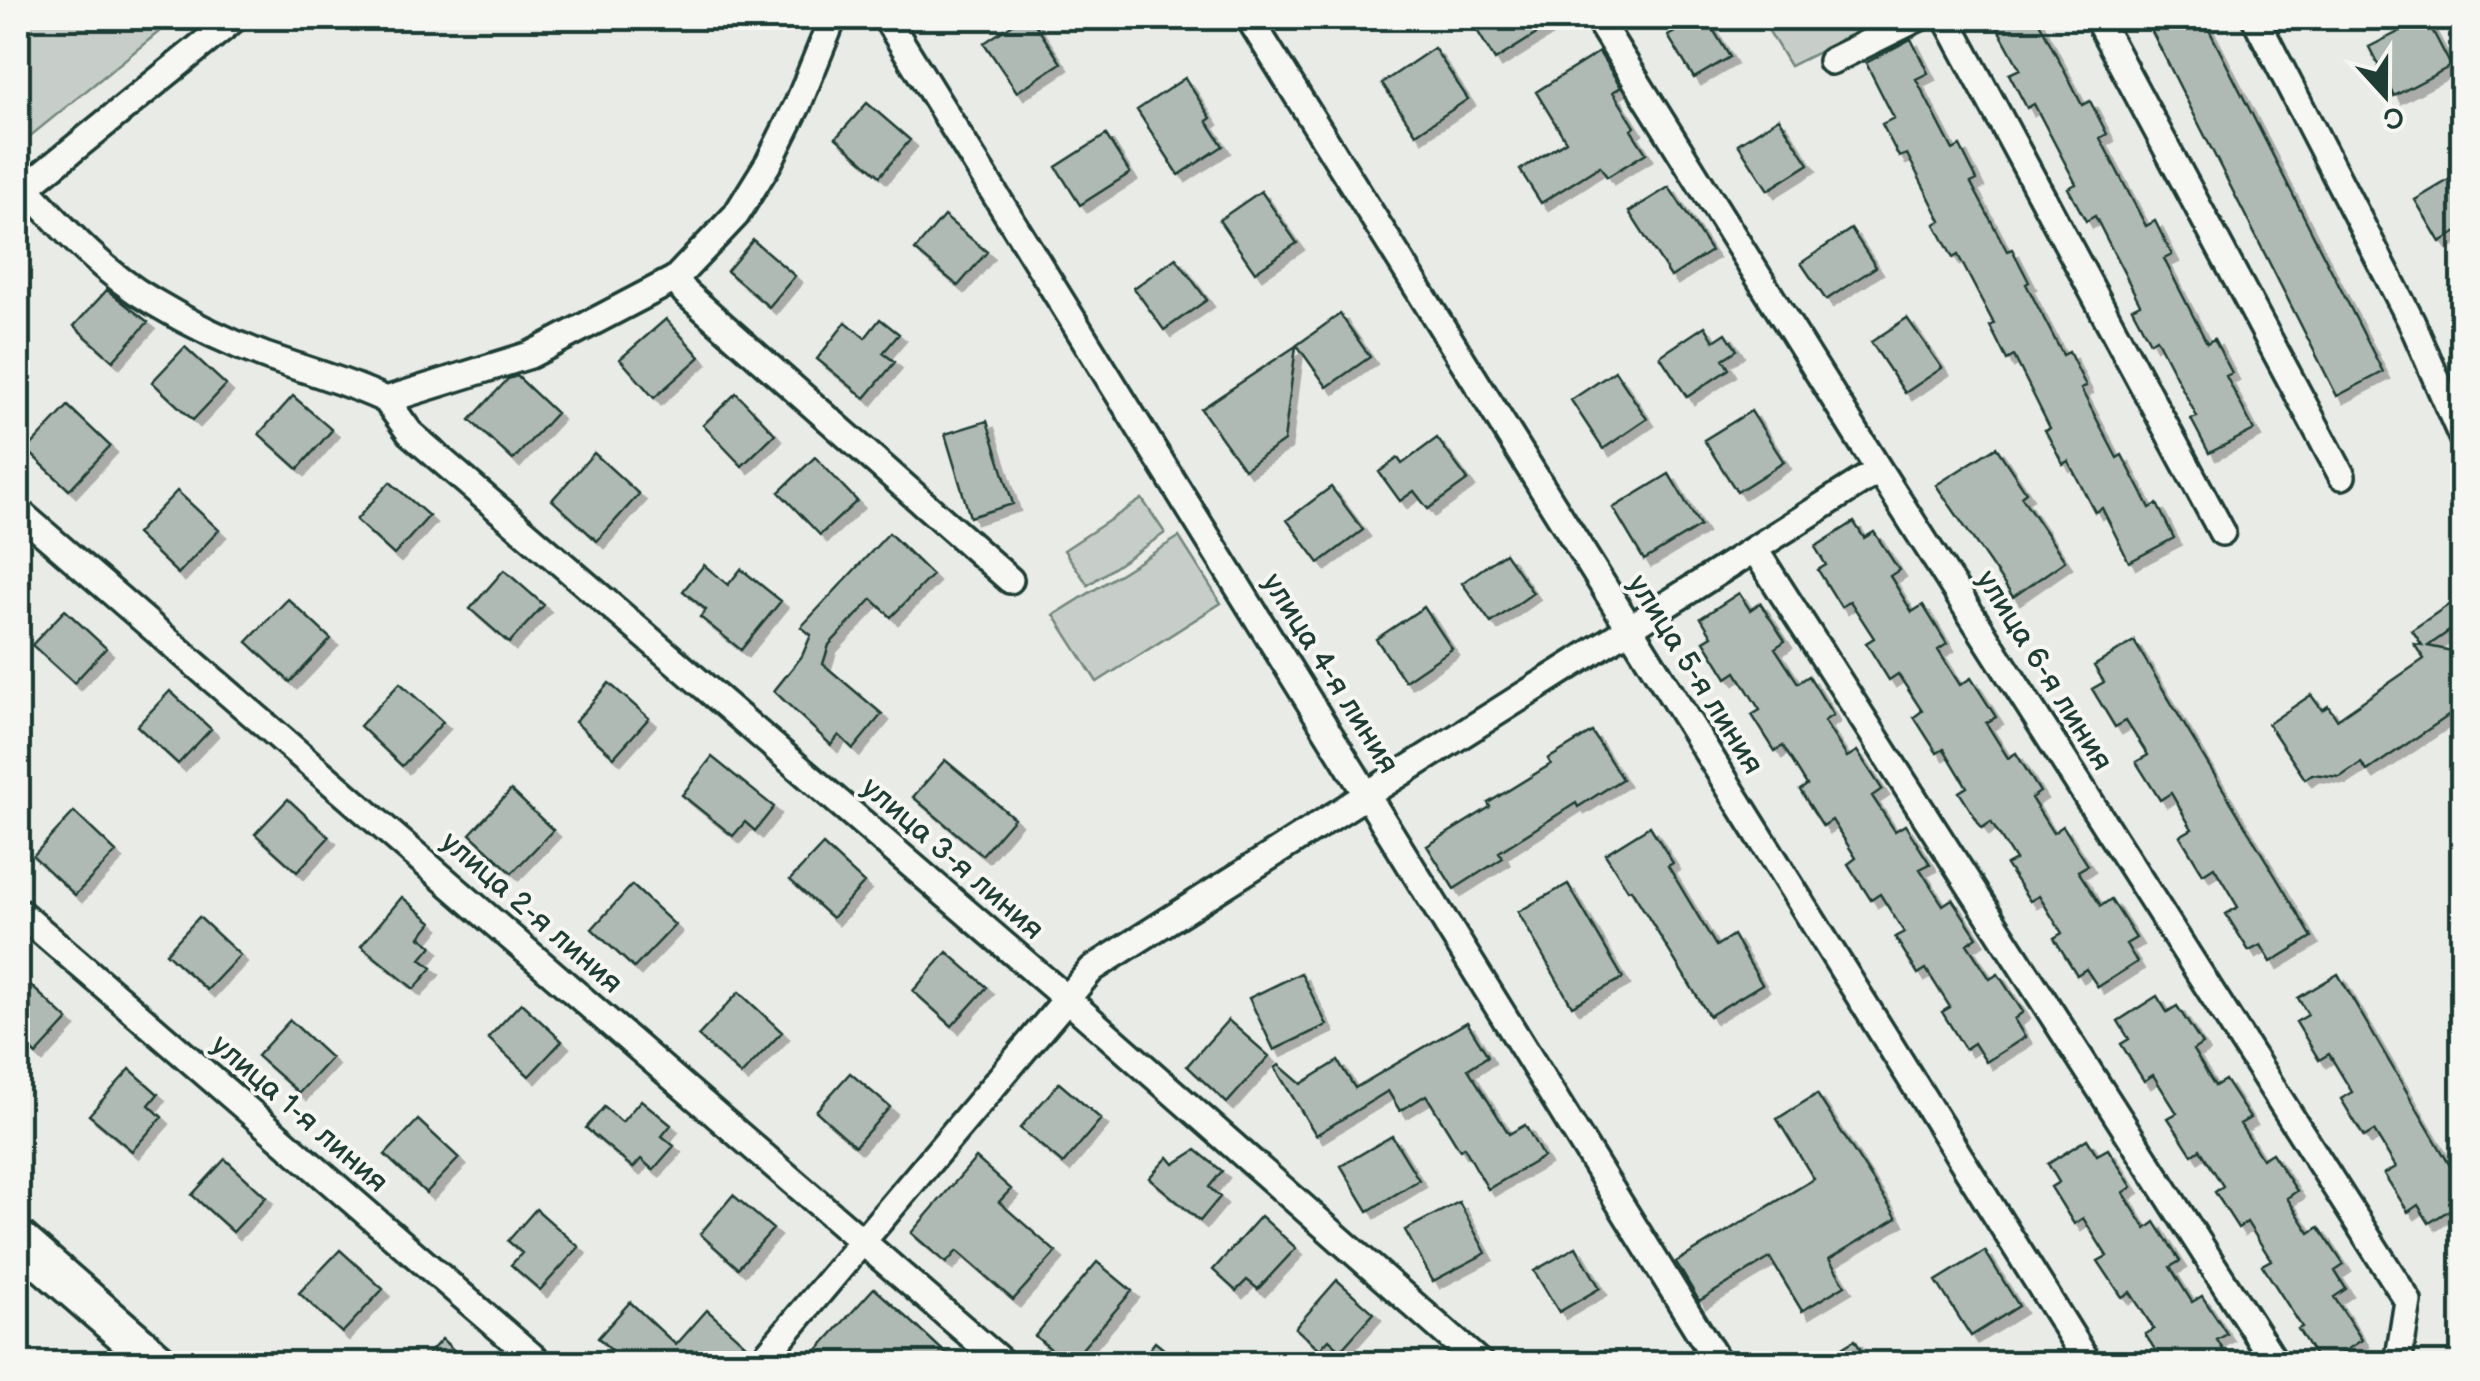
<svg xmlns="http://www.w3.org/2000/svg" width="2480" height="1381" font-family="'Balsamiq Sans',sans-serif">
  <defs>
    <filter id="shadow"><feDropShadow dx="7" dy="7" stdDeviation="0" flood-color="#0004"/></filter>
  </defs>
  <rect width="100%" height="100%" fill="#e9ebe7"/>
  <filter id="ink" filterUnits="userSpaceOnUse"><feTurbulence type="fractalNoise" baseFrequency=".01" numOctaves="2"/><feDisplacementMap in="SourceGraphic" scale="20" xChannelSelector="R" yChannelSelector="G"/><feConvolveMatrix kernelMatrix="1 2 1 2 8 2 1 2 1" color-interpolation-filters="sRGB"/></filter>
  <g filter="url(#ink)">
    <!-- green -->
    <path fill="#c7cec9" stroke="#73867e" stroke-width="2.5" d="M18,18H176L18,146Z
      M1761,18H1887L1790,66Z
      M1142,499L1165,533L1088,585L1064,550Z
      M1179,537L1221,603L1097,682L1054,615Z"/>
    <!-- building -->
    <path fill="#b0bab5" stroke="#1f3d34" stroke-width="2.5" filter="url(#shadow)" d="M1022,18H1031L1061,63L1017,92L984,43Z
      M1490,18H1562L1495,60L1475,27Z
      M1699,18H1706L1730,57L1694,78L1668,36Z
      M1992,18H2037L2082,105L2090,101L2107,134L2100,138L2146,226L2155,221L2172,255L2164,259L2207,343L2214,339L2232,373L2226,376L2254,430L2209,453L2191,419L2197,417L2156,338L2150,342L2132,308L2140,304L2095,216L2086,221L2068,188L2076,184L2034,104L2027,108L2009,74L2020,69Z
      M2145,18H2203L2383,372L2337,396Z
      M2426,18L2451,66L2394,96L2369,47Z
      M1911,39L1928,73L1916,79L1953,150L1960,146L1977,180L1971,183L2007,251L2012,249L2029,282L2026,284L2063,355L2069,352L2086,386L2081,389L2117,458L2122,455L2150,508L2157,504L2174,538L2129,562L2102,508L2095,512L2068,461L2063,464L2045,430L2050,428L2014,356L2007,360L1990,326L1994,324L1958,255L1953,258L1935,224L1941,221L1907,154L1899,157L1882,124L1894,118L1866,63Z
      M1434,48L1468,99L1416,134L1382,83Z
      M1599,52L1621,87L1613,92L1635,127L1631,130L1646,153L1607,177L1600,166L1541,203L1520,170L1566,141L1536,92Z
      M1185,78L1211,118L1207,121L1223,146L1179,175L1137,110Z
      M867,103L910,140L880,176L836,138Z
      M1779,118L1809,164L1768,190L1738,144Z
      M1106,135L1130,173L1080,205L1056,167Z
      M2452,178L2462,196V229L2440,242L2415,200Z
      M1669,187L1711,251L1671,277L1629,212Z
      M1261,191L1297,243L1255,272L1219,220Z
      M944,216L987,252L958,286L915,250Z
      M1851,229L1876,267L1826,300L1801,263Z
      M753,240L795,276L769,307L727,271Z
      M1176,258L1207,300L1164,330L1134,288Z
      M107,290L148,322L113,361L74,326Z
      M1340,314L1370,357L1327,387L1297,345Z
      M1907,318L1942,368L1905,393L1871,342Z
      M666,319L700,357L654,398L620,359Z
      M880,319L899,334L883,353L895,362L865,398L817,359L846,322L865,338Z
      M1705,326L1714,341L1726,333L1737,350L1723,359L1729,369L1687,397L1660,356Z
      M1296,346L1284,441L1244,469L1201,409Z
      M185,347L226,385L193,420L152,382Z
      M1615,371L1647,419L1603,449L1571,400Z
      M517,376L556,413L513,460L470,420L508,379Z
      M736,393L775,434L742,466L703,425Z
      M293,396L332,430L298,469L259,434Z
      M68,406L110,446L69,490L27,450Z
      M1751,411L1784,462L1737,492L1704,440Z
      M987,421L1013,504L970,517L945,434Z
      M1437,438L1468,480L1428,509L1414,491L1400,501L1379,472L1398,458L1402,464Z
      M1996,447L2026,492L2021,496L2065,561L2013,597L1936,485Z
      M594,453L639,494L597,541L552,500Z
      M815,457L857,501L820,535L779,492Z
      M1669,474L1700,526L1644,560L1613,508Z
      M390,482L429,516L394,555L356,520Z
      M1331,487L1363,530L1319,563L1287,520Z
      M177,491L219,530L178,574L136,534Z
      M1854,522L1864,538L1874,532L1899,570L1890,576L1912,612L1923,605L1947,644L1938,650L1960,685L1971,678L1996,717L1986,723L2008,758L2016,753L2040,792L2031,798L2053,833L2063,826L2088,865L2078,871L2101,906L2111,899L2136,938L2126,944L2137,962L2098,987L2086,969L2077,975L2054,938L2062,933L2039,896L2030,901L2006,865L2015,860L1991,822L1982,828L1959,792L1967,787L1944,749L1937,753L1914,717L1922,711L1898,674L1889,680L1866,643L1874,638L1850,601L1841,607L1818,570L1826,565L1815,547Z
      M889,533L932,575L891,617L872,599L829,645L823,664L882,714L853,749L839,735L831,745L774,691L802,656L811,635L801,627Z
      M1505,553L1533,593L1491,623L1462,583Z
      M704,565L728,585L741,569L781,601L741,650L700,617L706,610L683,591Z
      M504,570L544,605L509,643L470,609Z
      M1739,593L1750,610L1760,603L1785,641L1775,648L1798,683L1809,676L1833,715L1824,721L1847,757L1857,751L1882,789L1872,796L1895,831L1905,825L1930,864L1920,869L1943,905L1952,899L1977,937L1967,944L1990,979L1998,974L2023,1012L2014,1019L2025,1037L1986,1062L1974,1043L1965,1049L1942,1012L1950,1007L1926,969L1918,974L1895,937L1904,932L1880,894L1871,900L1848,864L1856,858L1832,820L1823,826L1800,790L1807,785L1783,746L1775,751L1752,715L1760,710L1736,672L1727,678L1704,641L1712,636L1701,618Z
      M288,599L331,639L290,682L247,642Z
      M2454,601L2462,613V622L2428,646L2462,653V691L2453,698L2460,708L2367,771L2361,763L2340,777L2312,774L2305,779L2268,724L2311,695L2322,710L2328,706L2337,719L2424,659L2414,644L2422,645L2412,630Z
      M1424,607L1452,649L1405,681L1376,639Z
      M65,610L106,648L74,683L32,645Z
      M2134,641L2312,937L2271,962L2261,945L2249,951L2226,914L2238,907L2214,867L2203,874L2180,836L2192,829L2171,793L2160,800L2136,762L2148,755L2126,721L2115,727L2092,689L2104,682L2094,666Z
      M400,683L443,722L402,766L360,726Z
      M609,683L649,718L614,757L575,722Z
      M170,691L211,729L178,764L137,726Z
      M1592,732L1622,779L1578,807L1576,803L1499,852L1503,858L1454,889L1427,846L1490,807L1488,803L1551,764L1548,759Z
      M712,757L774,807L755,831L745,822L733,836L682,795Z
      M945,760L1014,818L982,855L913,797Z
      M511,790L553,830L512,873L470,834Z
      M288,799L329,837L297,872L255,834Z
      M74,812L116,852L75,895L33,856Z
      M1650,826L1673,863L1668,866L1716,946L1733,935L1762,984L1709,1016L1631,889L1628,890L1605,854Z
      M823,845L864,883L832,918L790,880Z
      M1568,884L1623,978L1572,1006L1518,912Z
      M632,885L675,925L634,968L592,929Z
      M402,897L432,922L420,937L432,946L421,959L432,968L414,989L361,946Z
      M199,917L240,955L207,990L166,953Z
      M947,952L987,987L952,1026L913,991Z
      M1301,973L1327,1025L1274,1050L1249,998Z
      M2338,974L2462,1186V1202L2429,1223L2418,1205L2408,1212L2384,1174L2396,1167L2374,1131L2364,1137L2341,1099L2352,1092L2329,1054L2319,1060L2296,1022L2308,1015L2298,998Z
      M27,982L68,1020L36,1055L18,1038V992Z
      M739,992L782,1032L741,1075L698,1036Z
      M2157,996L2167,1012L2177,1006L2202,1044L2193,1050L2215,1086L2225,1080L2250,1118L2240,1124L2262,1159L2272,1153L2297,1191L2287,1198L2310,1233L2319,1227L2344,1265L2335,1271L2346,1289L2334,1297L2362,1340L2325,1364H2320L2298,1329L2302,1327L2262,1265L2271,1260L2247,1222L2238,1228L2215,1192L2223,1186L2200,1149L2192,1155L2168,1118L2177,1113L2153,1075L2144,1081L2121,1044L2129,1039L2118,1021Z
      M521,1003L562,1041L529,1076L488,1038Z
      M290,1020L331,1058L299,1093L257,1056Z
      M1228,1020L1269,1056L1227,1103L1187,1066Z
      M1467,1022L1488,1056L1468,1069L1509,1134L1525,1125L1543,1157L1488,1189L1464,1147L1460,1150L1426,1095L1400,1111L1388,1091L1316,1135L1275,1068L1279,1065L1301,1084L1338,1061L1355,1088Z
      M130,1069L158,1094L149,1105L162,1117L132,1151L89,1115Z
      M850,1073L890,1107L855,1146L816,1111Z
      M1059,1083L1101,1119L1063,1164L1020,1128Z
      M1817,1094L1897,1218L1829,1259L1845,1285L1802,1311L1770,1258L1699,1301L1676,1262L1814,1179L1777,1119Z
      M641,1100L671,1125L662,1136L674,1146L653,1170L641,1159L633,1168L586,1128L604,1107L622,1122Z
      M418,1120L459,1158L426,1193L385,1155Z
      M1392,1136L1419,1180L1368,1211L1341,1166Z
      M2087,1139L2097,1155L2108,1149L2132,1187L2123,1193L2146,1229L2155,1222L2180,1261L2170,1267L2192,1302L2202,1296L2227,1334L2217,1340L2232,1364H2164L2145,1334L2154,1329L2130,1292L2122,1297L2098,1261L2107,1256L2083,1218L2074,1224L2051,1187L2059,1182L2048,1164Z
      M1196,1150L1222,1171L1209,1187L1220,1197L1200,1221L1149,1178L1168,1157L1174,1164Z
      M976,1158L1011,1189L999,1202L1056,1252L1013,1300L957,1251L946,1263L911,1233Z
      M225,1159L266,1197L233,1232L192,1195Z
      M733,1195L773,1229L738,1268L700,1234Z
      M1459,1202L1486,1253L1433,1281L1405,1230Z
      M536,1209L579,1247L540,1290L511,1265L522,1253L508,1241Z
      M1261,1216L1296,1248L1258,1289L1247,1280L1236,1291L1213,1270Z
      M1576,1247L1600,1288L1559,1312L1534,1271Z
      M340,1250L383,1289L342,1333L299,1293Z
      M1985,1251L2019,1306L1971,1336L1936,1281Z
      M1097,1262L1132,1291L1069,1364L1035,1336Z
      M1337,1280L1374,1313L1341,1350L1329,1339L1320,1349L1295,1328Z
      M874,1288L910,1320L957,1364H805Z
      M630,1302L676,1345L707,1310L746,1345L730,1364H626L598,1338Z
      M442,1339L468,1364H419Z
      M1855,1340L1869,1364H1815Z
      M1155,1342L1182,1364H1138Z"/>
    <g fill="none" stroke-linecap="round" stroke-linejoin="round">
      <defs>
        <path id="minor" d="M886,18L1719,1364
          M1249,18L2089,1364
          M1597,18L1879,470L2408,1301L2398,1364
          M1946,18L2222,532
          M2097,18L2342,476
          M2255,18L2411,321L2462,437
          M1831,61L1918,18
          M26,188C63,228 103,273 152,301C195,327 244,350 292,365C325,376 355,385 386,400L530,355L675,279L736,215L769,162L798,104L833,18
          M18,194L235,18
          M675,279L686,293L1010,580
          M386,400L410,433L1067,999L1481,1364
          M18,511L1004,1364
          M1755,550L2276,1364
          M18,911L541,1364
          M759,1364L1092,969L1879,470"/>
        <path id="secondary" d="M18,1240L160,1364"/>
      </defs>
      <!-- minor casing -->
      <use href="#minor" stroke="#1f3d34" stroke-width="32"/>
      <!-- secondary casing -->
      <use href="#secondary" stroke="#1f3d34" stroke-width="45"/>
      <!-- minor -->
      <use href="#minor" stroke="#f6f6f2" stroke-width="25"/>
      <!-- secondary -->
      <use href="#secondary" stroke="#f6f6f2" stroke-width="38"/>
    </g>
  </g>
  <g text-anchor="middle" stroke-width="8" stroke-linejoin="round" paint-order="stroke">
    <!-- street labels -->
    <g font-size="30" fill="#1f3d34" stroke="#f6f6f2">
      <text transform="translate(2045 670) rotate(58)" y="10">улица 6-я линия</text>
      <text transform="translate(1331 673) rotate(58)" y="10">улица 4-я линия</text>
      <text transform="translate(1696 674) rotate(58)" y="10">улица 5-я линия</text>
      <text transform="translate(953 858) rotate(41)" y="10">улица 3-я линия</text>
      <text transform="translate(532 912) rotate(41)" y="10">улица 2-я линия</text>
      <text transform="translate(300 1113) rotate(41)" y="10">улица 1-я линия</text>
    </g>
  </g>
  <!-- margin -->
  <rect width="2480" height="1381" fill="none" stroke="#f6f6f2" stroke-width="60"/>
  <rect x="30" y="30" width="2420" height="1321" fill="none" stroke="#1f3d34" stroke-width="4" filter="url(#ink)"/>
  <!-- north arrow -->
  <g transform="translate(2385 95) rotate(159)" stroke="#f6f6f2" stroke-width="8" paint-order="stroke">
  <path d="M0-8L18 38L0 25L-18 38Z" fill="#1f3d34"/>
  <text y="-15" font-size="28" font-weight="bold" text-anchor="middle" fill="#1f3d34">С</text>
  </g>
</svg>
